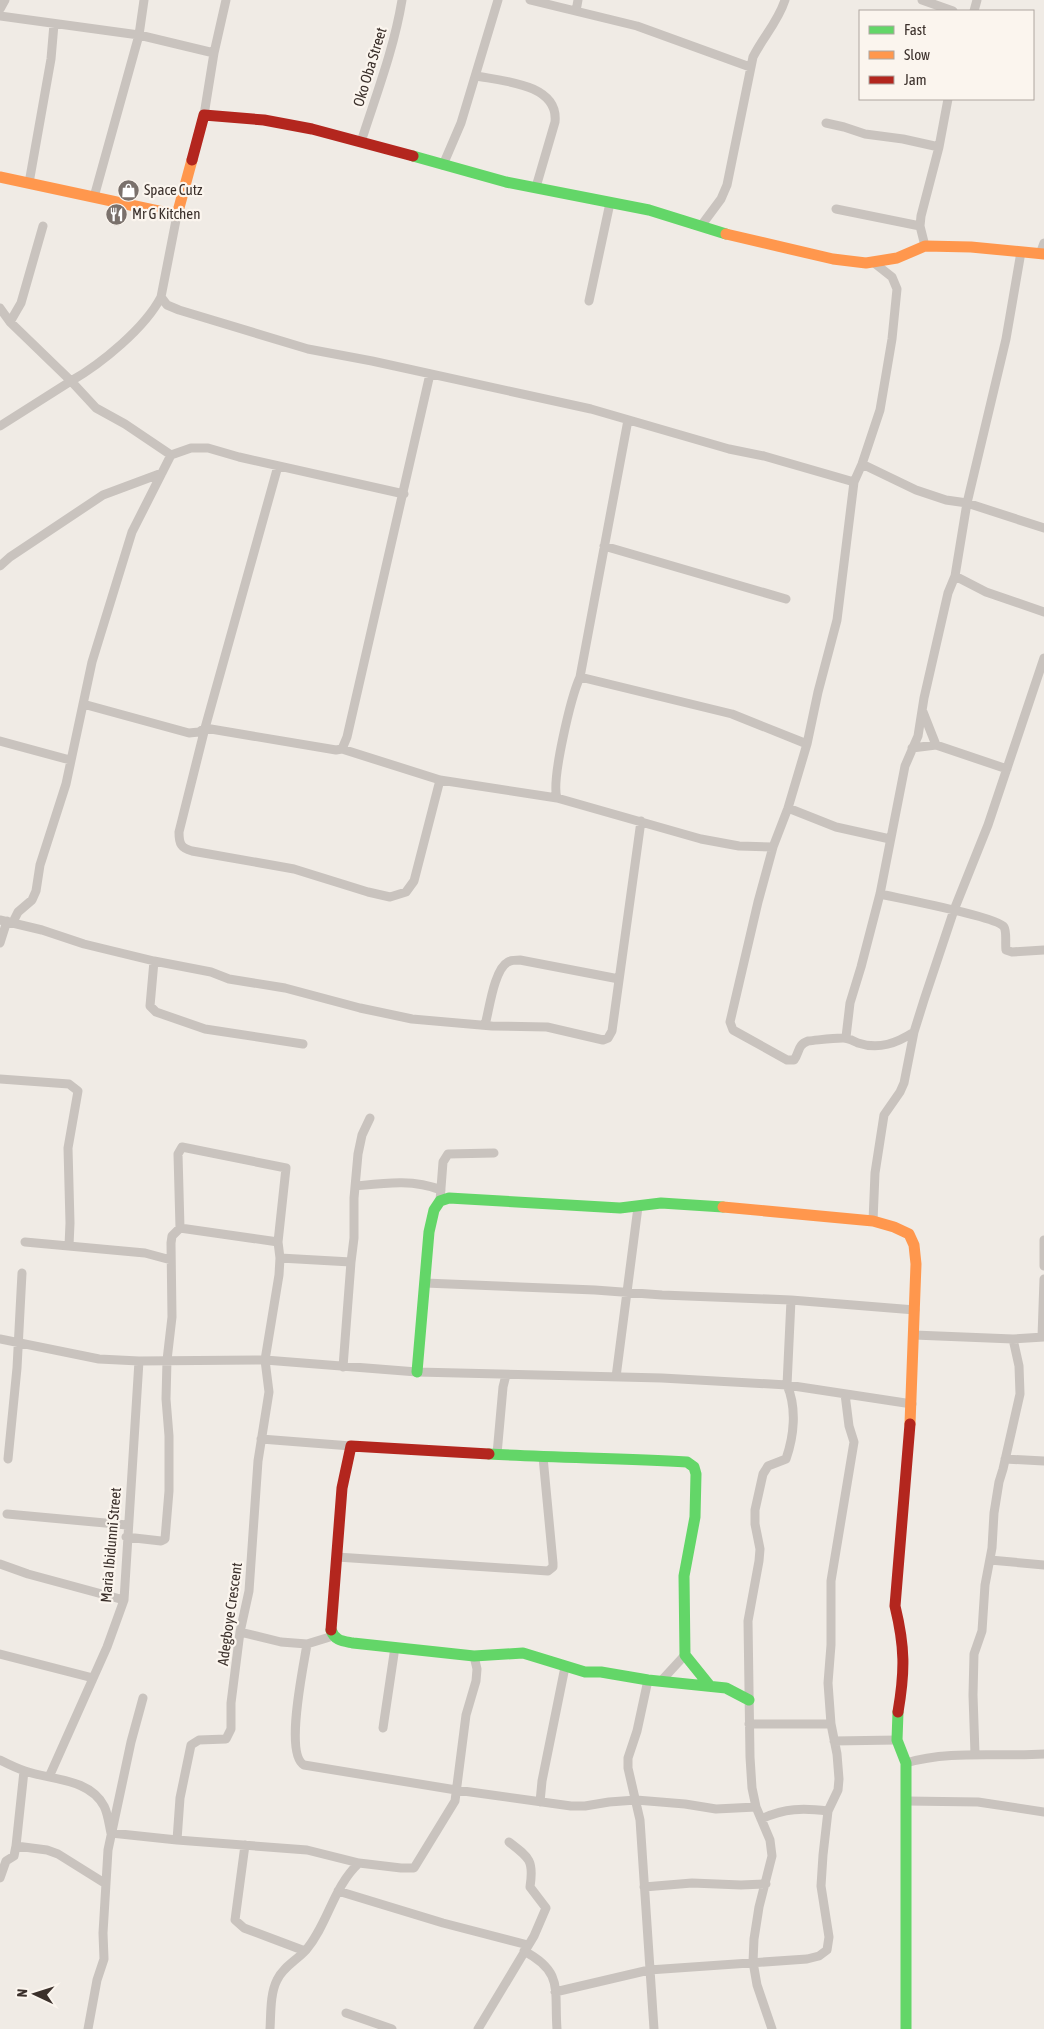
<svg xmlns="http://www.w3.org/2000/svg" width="1044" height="2029" font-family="'Asap Condensed',sans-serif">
  <rect width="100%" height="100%" fill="#f0ebe5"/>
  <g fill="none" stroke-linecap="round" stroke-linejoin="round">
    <!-- street -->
    <path stroke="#c9c3be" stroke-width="9" d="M530,0L637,26L750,67
      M922,0L953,11
      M0,9L5,0
      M576,11L578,0
      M974,11L977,0
      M0,16L139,35L214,53
      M476,76C503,81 559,84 555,122L536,187
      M204,115L214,53L226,0
      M826,123L844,127L865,134L903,139L939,147
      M361,142C376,95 394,49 402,0
      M443,165L461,123L498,0
      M29,183L51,59L54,24
      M94,197L139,35L144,0
      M836,209L920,226
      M177,215L161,297L167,305L179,310L308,349L372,361L591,409L729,449L764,456L854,482
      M701,226L721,199L727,185L753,57C763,37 778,22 785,0
      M925,246L920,226L921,216L939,147L948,99
      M1040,254L1044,243
      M873,262L892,277L897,289L892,339L880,410L862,464L854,482L837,620L818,692L807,744L788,808L773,847L758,902L730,1022L733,1030L787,1060H794C800,1052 797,1045 808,1041C819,1040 832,1038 843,1038C849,1038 853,1041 858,1043C879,1050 897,1043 914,1032
      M161,297C145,328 101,364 71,381L96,408L125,424L171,455
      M589,301L610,203
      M0,308L10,322L71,381L0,426
      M10,322L21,303L43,226
      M628,420L580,677C571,697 551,780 557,798L701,839L739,846L773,847
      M862,464L916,490L946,500L967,503L1044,528
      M278,466L205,728L179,832C179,844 181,848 192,851L294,869L368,892L390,897L406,892L414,881L440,780
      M604,546L786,599
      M0,566L10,557L103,495L162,473
      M955,576L986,592L1044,612
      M580,677L732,714L807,744
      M83,704L189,733L199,732L205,728L336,750L342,749L347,737L430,374
      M923,712L936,745
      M0,741L70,760
      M912,748L936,745L1007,769
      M342,749L440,780L557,798
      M788,808L836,827L890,839
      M880,894C897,898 998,917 1004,927C1007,932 1005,943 1006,950L1012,952L1044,950
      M0,920L42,930L84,944L154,961L211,972L229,979L285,988L360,1008L412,1019L492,1026L547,1027L603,1040L608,1038L612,1031L641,821
      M13,922L18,912L32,900L36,891L40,865L66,784L92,662L132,532L171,455L191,448H208L239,457L404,494
      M0,943L7,921
      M154,961L150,1006L156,1012L205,1029L303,1044
      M485,1025C489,1011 494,969 508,962C511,960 517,960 520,960L619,979
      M846,1037L850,1003L861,967L880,894L905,766L918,736L924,698L948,593L955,576L967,503L1006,339L1021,252
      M0,1079L69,1084L78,1091L68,1148L70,1223L69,1246
      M356,1186C385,1183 413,1179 441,1190
      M440,1201L443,1162L448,1154L494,1153
      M873,1221L875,1173L884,1115L900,1092L904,1083L914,1032L924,1000L954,910L988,825L1044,658
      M180,1228L178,1154L182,1147L286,1168L278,1242L280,1258
      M1044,1240V1266
      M25,1242L145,1253L171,1260
      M425,1283L595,1290L662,1295L791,1300L915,1310
      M914,1335L1013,1339L1044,1337
      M1042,1337L1044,1279
      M0,1339L99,1359L139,1361L265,1360L417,1372L662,1378L787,1385L912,1404
      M343,1367L351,1262
      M616,1377L638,1207
      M261,1439L351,1446
      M497,1454L503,1387L506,1375
      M8,1459L17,1368L22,1273
      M1005,1459L1044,1461
      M7,1514L127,1525
      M126,1537L161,1541L165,1539L169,1491V1436L166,1399L167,1360L172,1317L171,1243L172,1236L180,1228L278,1242
      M337,1557L548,1571L553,1567V1563L543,1457
      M990,1560L1044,1565
      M0,1564L28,1574L124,1600
      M240,1632L281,1642L307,1644L333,1636
      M307,1644C304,1665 284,1754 304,1765L456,1790L571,1806H585L609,1802L636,1800L685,1804L716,1809L756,1807
      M0,1654L93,1678
      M648,1680L637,1731L628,1758V1768L640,1820L654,2029
      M662,1680L685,1655
      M749,1724H831
      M383,1728L395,1647
      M834,1741L897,1740
      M975,1754L973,1695L974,1654L982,1631L985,1585L992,1548L994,1513L999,1482L1003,1469L1020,1394L1019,1366L1013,1339
      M0,1760C8,1764 16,1768 25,1771C51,1780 89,1778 104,1806C108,1814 109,1824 111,1833L177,1840L307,1850L359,1863L401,1868H414L455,1801L466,1715L476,1681L477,1669L474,1656
      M906,1763C950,1750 998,1757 1044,1754
      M49,1777L107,1647L124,1600L139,1361
      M907,1801L978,1802L1044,1812
      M540,1802L542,1781L565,1667
      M761,1819C785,1808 803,1808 828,1811
      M177,1840L180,1798L191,1745L199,1740L226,1739L231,1729V1703L240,1632L249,1591L258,1461L269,1392L265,1360L279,1275L280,1258L351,1262L354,1238V1198L358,1154L362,1135L370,1118
      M245,1845L235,1920L244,1928L305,1951
      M16,1846L47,1850L58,1854L106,1884
      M0,1878L6,1861L14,1856L16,1846L24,1771
      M644,1887L692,1883L741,1885L766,1884
      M338,1891L443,1923L528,1945
      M524,1951C564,1972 554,1990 557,2029
      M555,1992L649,1970L807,1959L819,1956L827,1950L829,1937L821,1886L823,1855L828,1811L838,1790L839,1779L837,1754L831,1724L828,1683L831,1645V1581L854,1442L849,1426L845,1394
      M346,2013L392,2029
      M88,2029L97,1980L104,1959L103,1933L108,1850L131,1742L143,1698
      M270,2029C271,2013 270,1994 277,1980C283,1967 297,1960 306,1950C328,1924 333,1887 359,1863
      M478,2029L534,1936L546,1908L530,1887C534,1861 530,1858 509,1842
      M772,2029L757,1985L753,1962L754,1939L759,1907L772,1856L770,1840L756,1807L752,1788L750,1757L748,1621L759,1561L760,1549L755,1524V1510L763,1474L768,1466L786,1459C794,1436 797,1408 787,1385L791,1300"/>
    <!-- fast -->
    <path stroke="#63d668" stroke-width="11" d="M413,156L506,182L649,210L726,234
      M417,1372L429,1232L434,1210L440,1201L449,1198L620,1208L661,1203L723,1207
      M489,1454C555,1458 621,1458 687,1462L694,1467L696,1474L695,1517L684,1576L685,1655L710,1686
      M331,1630C335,1641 343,1641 353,1643L474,1656L523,1653L585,1672H601L648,1680L726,1688L749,1700
      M898,1712L897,1740L906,1763V2029"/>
    <!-- slow -->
    <path stroke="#ff974d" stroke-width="11" d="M0,177L177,215L192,160
      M726,234L833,259L866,263L897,258L925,246L971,247L1044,254
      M723,1207L873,1221L894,1227L909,1234L914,1245L916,1264L910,1424"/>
    <!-- jam -->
    <path stroke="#b3261e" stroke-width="11" d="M192,160L204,115L264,120L312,129L413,156
      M331,1630L342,1488L351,1446L489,1454
      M898,1712C905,1671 905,1647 895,1606L910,1424"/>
  </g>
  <!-- icons -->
  <defs>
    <symbol id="shop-disc" viewBox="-11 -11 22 22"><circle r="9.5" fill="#7a716c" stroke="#fbf5ee"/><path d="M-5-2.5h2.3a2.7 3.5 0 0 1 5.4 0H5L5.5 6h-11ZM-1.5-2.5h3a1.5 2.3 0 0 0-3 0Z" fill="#fff"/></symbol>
    <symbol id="restaurant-disc" viewBox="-11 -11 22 22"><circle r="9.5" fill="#7a716c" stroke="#fbf5ee"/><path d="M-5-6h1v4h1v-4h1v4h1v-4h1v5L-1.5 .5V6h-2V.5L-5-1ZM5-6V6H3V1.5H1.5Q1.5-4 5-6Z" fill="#fff"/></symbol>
  </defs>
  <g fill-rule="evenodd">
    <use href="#shop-disc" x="116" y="178" width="25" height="25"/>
    <use href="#restaurant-disc" x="104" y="202" width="25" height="25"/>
  </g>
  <g text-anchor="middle" stroke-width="4.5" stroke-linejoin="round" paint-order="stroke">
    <!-- street labels -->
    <g font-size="15" fill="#3b302b" stroke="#fbf5ee">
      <text transform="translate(370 67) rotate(-73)" y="5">Oko Oba Street</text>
      <text transform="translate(111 1545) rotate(-85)" y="5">Maria Ibidunni Street</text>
      <text transform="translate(230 1614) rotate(-82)" y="5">Adegboye Crescent</text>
    </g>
    <!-- poi labels -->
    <g font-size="15" fill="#3b302b" stroke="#fbf5ee" text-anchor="start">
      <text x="144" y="195">Space Cutz</text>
      <text x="132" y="219">Mr G Kitchen</text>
    </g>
  </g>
  <!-- legend -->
  <rect x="859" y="10" width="175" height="90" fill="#fbf5ee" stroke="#aea6a0"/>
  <rect x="869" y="26" width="25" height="8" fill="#63d668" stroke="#aea6a0"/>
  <text x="904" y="35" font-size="15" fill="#3b302b">Fast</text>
  <rect x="869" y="51" width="25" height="8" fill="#ff974d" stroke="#aea6a0"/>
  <text x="904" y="60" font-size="15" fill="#3b302b">Slow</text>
  <rect x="869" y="76" width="25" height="8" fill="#b3261e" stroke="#aea6a0"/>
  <text x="904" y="85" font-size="15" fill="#3b302b">Jam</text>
  <!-- north arrow -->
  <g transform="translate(35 1994) rotate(274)" stroke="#fbf5ee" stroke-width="4" paint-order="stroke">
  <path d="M0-4L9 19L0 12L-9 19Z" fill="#3b302b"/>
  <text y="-8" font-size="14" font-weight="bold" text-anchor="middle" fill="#3b302b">N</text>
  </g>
</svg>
